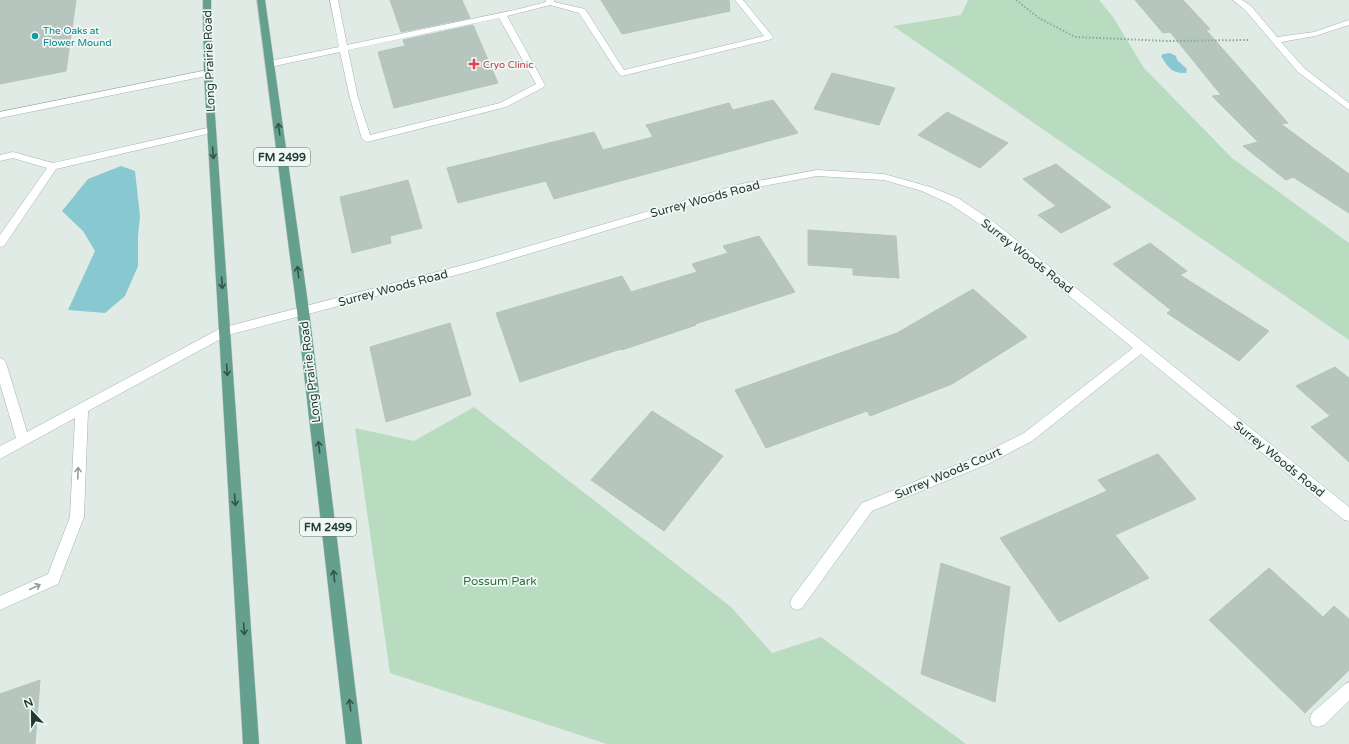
<svg xmlns="http://www.w3.org/2000/svg" width="1349" height="744" font-family="'Varela Round',sans-serif">
  <rect width="100%" height="100%" fill="#e0ebe6"/>
  <!-- green -->
  <path fill="#b9dcc1" d="M968,0H1099L1113,17L1144,68L1232,158L1349,243V340L893,26L961,15Z
    M474,407L731,607L772,653L821,637L966,744H607L390,673L355,428L414,441Z"/>
  <!-- water -->
  <path fill="#88c8d0" d="M1170,53L1176,56L1177,60L1187,69L1186,73C1172,74 1168,67 1161,56L1163,54Z
    M121,166L135,171L140,216L138,236V266L125,296L105,313L68,310L95,251L83,231L62,211L88,179Z"/>
  <!-- building -->
  <path fill="#b6c6bf" stroke="#b3c4bc" d="M0,0H76L66,71L0,84Z
    M390,0H462L470,18L401,32Z
    M601,0H729L730,11L622,34Z
    M1135,0H1183L1210,29L1206,30L1288,123L1281,124L1349,174V213L1293,177L1286,180L1243,146L1258,142L1212,96L1221,95L1170,32L1163,33Z
    M473,25L498,83L394,108L378,52L405,46L403,40Z
    M832,73L895,88L879,125L814,109Z
    M773,100L798,133L554,199L546,181L458,203L447,168L594,132L603,150L653,137L646,125L729,103L733,110Z
    M947,112L1008,143L980,168L918,135Z
    M1056,164L1111,207L1061,233L1038,215L1056,206L1023,179Z
    M408,180L422,228L390,236L391,243L352,253L340,197Z
    M808,230L896,236L899,278L853,275V268L808,265Z
    M759,236L795,292L695,324L696,325L622,350L621,349L520,382L496,313L622,276L631,292L697,272L692,264L728,253L723,246Z
    M1150,243L1187,271L1180,275L1269,331L1239,361L1167,313L1171,310L1113,264Z
    M973,289L1027,337L952,384L870,416L867,411L766,448L735,390L897,333Z
    M450,323L471,395L386,422L370,347Z
    M1335,367L1349,378V462L1311,427L1330,416L1296,386Z
    M652,411L723,456L664,531L591,480Z
    M1158,454L1196,499L1115,535L1149,578L1059,622L1000,538L1107,491L1098,480Z
    M941,563L1010,587L995,702L921,674Z
    M1269,568L1323,617L1334,606L1349,619V670L1305,713L1209,620Z
    M40,680L35,744H0V694Z"/>
  <g fill="none" stroke-linecap="round" stroke-linejoin="round">
    <defs>
      <path id="minor" d="M330,0H338L347,45L519,9L546,2V0H554V2L585,9L624,70L764,36L735,0H743L773,37L772,39L622,76L618,73L579,13L550,5L507,16L545,85L544,87L506,107L367,142L362,139L350,98L340,52L270,67L266,64L270,61L339,47ZM499,18L536,84L500,103L370,135L358,98L348,50Z
        M1233,0H1242L1251,6L1277,37L1314,32L1349,20V25L1315,36L1281,42L1304,68L1349,103V110L1298,72L1245,10Z
        M208,70L212,73L211,75L0,118V112Z
        M212,127L215,128V132L56,169L4,246L0,247V235L47,168L13,158L0,161V155L13,152L53,163Z
        M817,170L884,174L930,187L958,198L995,223L1349,507V521L1344,520L1141,354L1032,441L988,464L872,511L802,608L797,610L792,608L790,603L792,598L862,503L978,456L1024,433L1133,348L987,229L950,204L922,191L884,180L817,176L741,190L475,270L228,335L88,411L84,517L58,584L0,610V596L48,574L70,517L75,418L0,459V446L16,438L0,384V358L4,360L6,363L27,432L221,328L475,262L741,184Z
        M1349,682V701L1324,725L1318,727L1312,725L1310,719L1312,713L1344,685Z"/>
      <path id="major" d="M203,0H211L212,73L259,744H243L204,73Z
        M257,0H265L309,311L362,744H346L297,311Z"/>
    </defs>
    <!-- minor casing -->
    <use href="#minor" stroke="#a3b3ad" stroke-width="1"/>
    <!-- major casing -->
    <use href="#major" stroke="#c1c8c6" stroke-width="1"/>
    <!-- path -->
    <path stroke="#81ae9e" stroke-width="2" stroke-dasharray="1.5 2" stroke-linecap="butt" d="M1016,0L1039,18L1075,37L1168,41L1248,40"/>
    <!-- minor -->
    <use href="#minor" fill="#fff" fill-rule="evenodd"/>
    <!-- major -->
    <use href="#major" fill="#65a08f" fill-rule="evenodd"/>
  </g>
  <!-- one-way arrows -->
  <defs><path id="oneway-shaft" d="M-6 0H5M1.5-3L5.5 0L1.5 3" fill="none" stroke-width="1.6" stroke-linecap="round" stroke-linejoin="round"/></defs>
  <g stroke="#32544a">
    <use href="#oneway-shaft" transform="translate(279 129) rotate(-98)"/>
    <use href="#oneway-shaft" transform="translate(213 153) rotate(86)"/>
    <use href="#oneway-shaft" transform="translate(298 272) rotate(-98)"/>
    <use href="#oneway-shaft" transform="translate(222 283) rotate(86)"/>
    <use href="#oneway-shaft" transform="translate(227 370) rotate(86)"/>
    <use href="#oneway-shaft" transform="translate(319 447) rotate(-97)"/>
    <use href="#oneway-shaft" transform="translate(235 500) rotate(86)"/>
    <use href="#oneway-shaft" transform="translate(334 576) rotate(-97)"/>
    <use href="#oneway-shaft" transform="translate(244 629) rotate(86)"/>
    <use href="#oneway-shaft" transform="translate(350 705) rotate(-97)"/>
  </g>
  <g stroke="#909d99">
    <use href="#oneway-shaft" transform="translate(78 473) rotate(-88)"/>
    <use href="#oneway-shaft" transform="translate(35 587) rotate(-25)"/>
  </g>
  <!-- markers -->
  <circle fill="#0f9aa8" stroke="#f1f8f4" stroke-width="1.5" cx="35" cy="36" r="4"/>
  <path fill="#e0444e" stroke="#f1f8f4" stroke-width="1.5" d="M472 58h4v4h4v4h-4v4h-4v-4h-4v-4h4z"/>
  <g text-anchor="middle" stroke-width="3.5" stroke-linejoin="round" paint-order="stroke">
    <!-- far-culture labels -->
    <g font-size="10" fill="#0d838f" stroke="#f1f8f4" text-anchor="start">
      <text x="43" y="34">The Oaks at<tspan x="43" dy="12">Flower Mound</tspan></text>
    </g>
    <!-- far-health labels -->
    <g font-size="10" fill="#be3a42" stroke="#f1f8f4" text-anchor="start">
      <text x="483" y="68">Cryo Clinic</text>
    </g>
    <!-- shield labels -->
    <g fill="#f1f8f4" stroke="#5f746d" stroke-width="1">
      <rect x="254" y="148" width="56" height="18" rx="3"/>
      <rect x="300" y="518" width="56" height="18" rx="3"/>
    </g>
    <g font-size="11" font-weight="bold" fill="#213b33">
      <text x="282" y="161">FM 2499</text>
      <text x="328" y="531">FM 2499</text>
    </g>
    <!-- street labels -->
    <g font-size="12" fill="#213b33" stroke="#f1f8f4">
      <text transform="translate(209 61) rotate(-92)" y="4">Long Prairie Road</text>
      <text transform="translate(705 199) rotate(-15)" y="4">Surrey Woods Road</text>
      <text transform="translate(1027 256) rotate(38)" y="4">Surrey Woods Road</text>
      <text transform="translate(393 288) rotate(-15)" y="4">Surrey Woods Road</text>
      <text transform="translate(310 372) rotate(-97)" y="4">Long Prairie Road</text>
      <text transform="translate(1279 459) rotate(39)" y="4">Surrey Woods Road</text>
      <text transform="translate(948 473) rotate(-23)" y="4">Surrey Woods Court</text>
    </g>
    <!-- park labels -->
    <g font-size="12" fill="#2c7244" stroke="#f1f8f4">
      <text x="500" y="585">Possum Park</text>
    </g>
  </g>
  <!-- north arrow -->
  <g transform="translate(32 712) rotate(338)" stroke="#f1f8f4" stroke-width="3" paint-order="stroke">
  <path d="M0-3L7 15L0 10L-7 15Z" fill="#213b33"/>
  <text y="-6" font-size="11" font-weight="bold" text-anchor="middle" fill="#213b33">N</text>
  </g>
</svg>
